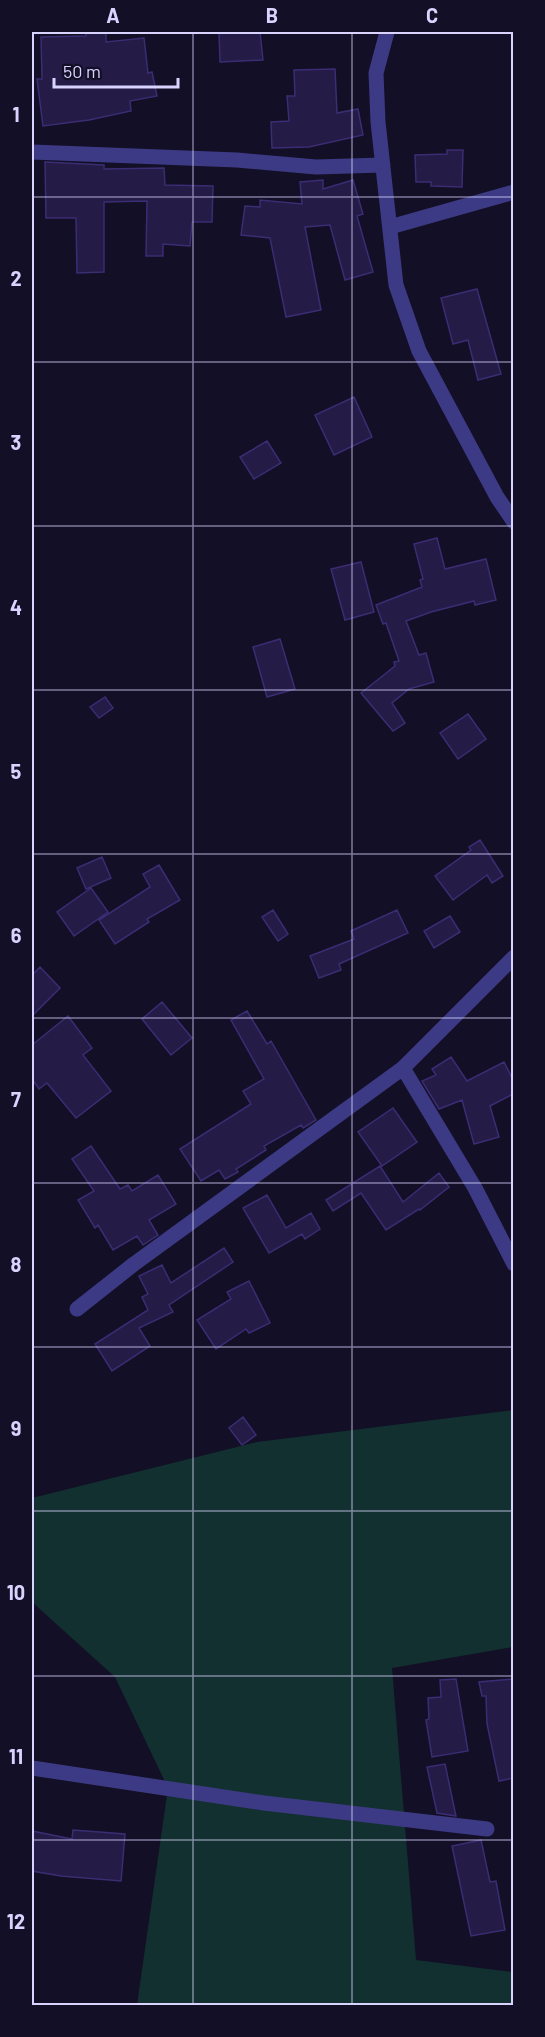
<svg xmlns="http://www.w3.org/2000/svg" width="545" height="2037" font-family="Barlow,sans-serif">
  <rect width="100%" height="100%" fill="#130f26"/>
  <!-- green -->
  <path fill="#12302f" d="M513,1410V1647L392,1668L416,1960L513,1972V2005H137L168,1788L115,1677L32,1602V1498L257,1442Z"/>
  <!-- building -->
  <path fill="#241b47" stroke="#3b2d73" stroke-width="1.5" d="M86,32H106V42L144,38L148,73L152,72L157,96L130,101L131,111L89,120L43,126L37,79H42L41,37L86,36Z
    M219,32H260L263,60L220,62Z
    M335,69L337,113L358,109L363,135L309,147L272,148L271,122L289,121L287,96H295L294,70Z
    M447,150H463L462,187L431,186V182H416L415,155L447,154Z
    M45,162L104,165V169L164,168L165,185L213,186L212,222H192L190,246L163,244V256H146L147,201L104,202V272L77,273L76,218H46Z
    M323,180V189L353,180L363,214L357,216L373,272L345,280L330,225L305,227L321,310L286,317L270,238L241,235L245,206L260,207V200L302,204L300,182Z
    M477,289L501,374L478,380L468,340L453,344L441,298Z
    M354,397L372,437L334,455L315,415Z
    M267,441L281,463L254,479L240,457Z
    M437,538L445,569L486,559L496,600L475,605L474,601L431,612L406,621L419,655L426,653L434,682L409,689L392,703L405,723L393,731L361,693L395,666L394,662L399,661L386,623L383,624L376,605L422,587L420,580L423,579L414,544Z
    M361,562L374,612L345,620L331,569Z
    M280,639L295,689L267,697L253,647Z
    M105,697L113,708L99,718L90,707Z
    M468,714L486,739L458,759L440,733Z
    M480,840L503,876L492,883L487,875L453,900L435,876L471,850L469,847Z
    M102,857L111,878L86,889L77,868Z
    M159,865L180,900L147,919L149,922L115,944L99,920L150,887L143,874Z
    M91,888L108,912L74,936L57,912Z
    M273,910L288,934L278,941L262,917Z
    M397,910L408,933L339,964L341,970L319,978L310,956L354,939L351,931Z
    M450,916L460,932L434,948L424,931Z
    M40,967L60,988L32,1016V975Z
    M162,1002L192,1038L171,1055L142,1019Z
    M247,1011L267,1044L271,1041L316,1120L303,1128L301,1125L264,1146L266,1150L236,1169L238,1172L225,1179L219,1170L201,1181L180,1149L251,1104L243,1091L264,1079L231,1020Z
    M68,1016L92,1048L83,1055L111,1091L76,1118L47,1083L39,1089L32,1079V1045Z
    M451,1057L467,1081L504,1062L513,1080V1094L490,1106L499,1137L474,1144L462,1100L439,1109L422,1081L436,1075L432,1069Z
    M393,1108L417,1142L382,1166L358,1132Z
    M91,1146L120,1189L128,1185L132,1191L158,1175L176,1204L149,1220L158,1235L143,1245L137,1236L113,1250L98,1225L95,1228L78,1200L94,1191L72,1159Z
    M380,1166L403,1202L439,1173L449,1187L420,1210L419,1209L386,1230L361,1193L333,1211L326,1200Z
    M267,1195L286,1228L311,1213L320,1229L305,1239L302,1234L269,1253L243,1208Z
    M224,1248L233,1262L169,1305L173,1312L139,1328L150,1346L112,1371L95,1344L148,1310L142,1297L148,1294L139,1276L162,1265L171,1283Z
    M249,1281L270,1323L249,1333L246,1329L216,1349L197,1320L231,1299L227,1292Z
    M243,1417L256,1435L242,1445L229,1428Z
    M456,1679L468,1751L432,1757L426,1720L429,1719L428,1698L441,1697L440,1680Z
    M513,1679V1778L499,1781L487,1724L486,1696H482L479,1682Z
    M445,1764L456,1816L437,1813L427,1767Z
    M73,1830L125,1834L121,1881L61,1876L32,1871V1831L72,1839Z
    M481,1840L490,1882L496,1881L505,1930L471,1936L452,1846Z"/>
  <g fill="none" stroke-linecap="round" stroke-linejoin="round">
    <!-- minor -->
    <path stroke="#3d3a85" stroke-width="15" d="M387,32L376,73L378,122L396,285L419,351L497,497L514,522
      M32,152L237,160L316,167L383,165
      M390,227L514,192
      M403,1068L475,1188L514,1264
      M77,1309L134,1264L403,1068L514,957
      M32,1768L264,1803L487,1829"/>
  </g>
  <!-- grid -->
  <path fill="none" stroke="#d9d4ff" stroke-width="1.5" stroke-opacity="0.55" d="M193,32V2006M352,32V2006M32,197H514M32,362H514M32,526H514M32,690H514M32,854H514M32,1018H514M32,1183H514M32,1347H514M32,1511H514M32,1676H514M32,1840H514"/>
  <!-- border -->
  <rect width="545" height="2037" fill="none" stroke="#130f26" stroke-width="66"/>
  <!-- scale -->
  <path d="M54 78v9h124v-9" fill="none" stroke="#d9d4ff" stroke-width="3"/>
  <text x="63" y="78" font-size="18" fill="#d9d4ff" stroke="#130f26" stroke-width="4.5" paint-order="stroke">50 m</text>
  <rect x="33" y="33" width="479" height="1971" fill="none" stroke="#d9d4ff" stroke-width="2"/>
  <g font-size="20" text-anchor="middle" font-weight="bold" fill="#d9d4ff">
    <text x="113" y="23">A</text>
    <text x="272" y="23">B</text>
    <text x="432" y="23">C</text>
    <text x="16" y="122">1</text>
    <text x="16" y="286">2</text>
    <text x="16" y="450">3</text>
    <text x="16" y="615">4</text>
    <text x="16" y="779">5</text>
    <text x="16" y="943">6</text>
    <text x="16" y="1107">7</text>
    <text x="16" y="1272">8</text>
    <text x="16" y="1436">9</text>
    <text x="16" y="1600">10</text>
    <text x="16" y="1764">11</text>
    <text x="16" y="1929">12</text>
  </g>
</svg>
